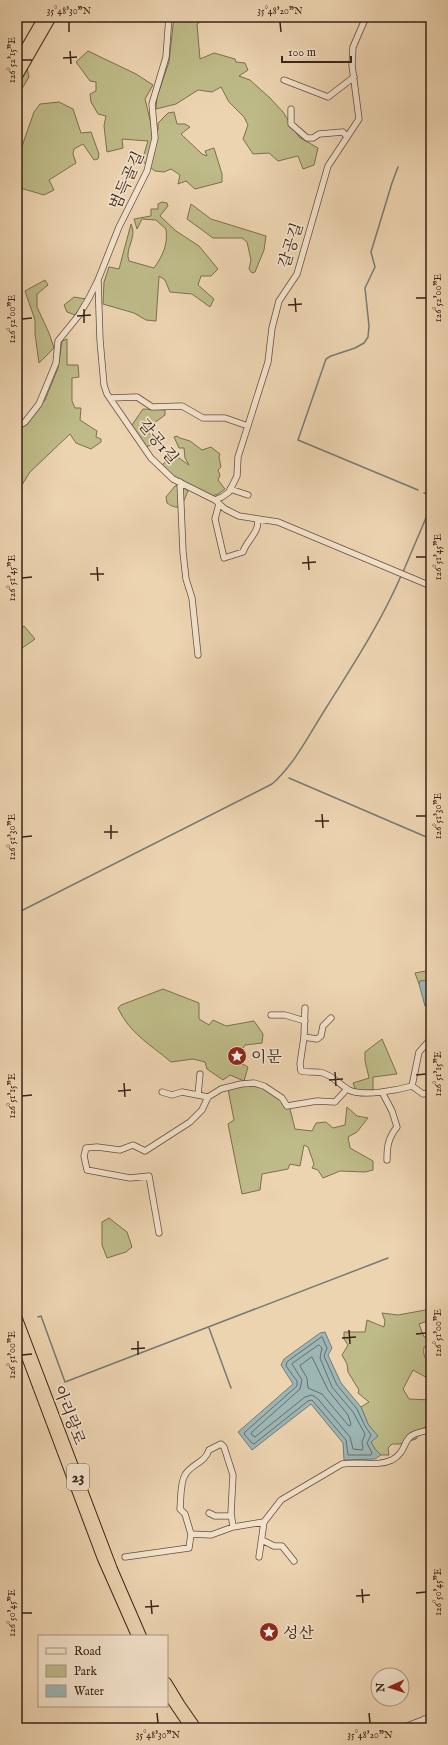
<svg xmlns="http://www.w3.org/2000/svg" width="448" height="1745" font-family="'IM FELL English','Noto Serif KR',serif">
  <rect width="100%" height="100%" fill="#edd4b1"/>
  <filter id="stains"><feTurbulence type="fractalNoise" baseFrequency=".005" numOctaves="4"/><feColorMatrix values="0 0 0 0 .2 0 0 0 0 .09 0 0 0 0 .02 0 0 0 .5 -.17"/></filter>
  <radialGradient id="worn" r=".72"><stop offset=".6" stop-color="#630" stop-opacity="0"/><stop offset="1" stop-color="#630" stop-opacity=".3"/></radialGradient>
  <!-- green -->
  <path fill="#bebb88" stroke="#7b6f51" d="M174,17H205L204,19L197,24L200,59L214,53L235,59L236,62L245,63L248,70L239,76L250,80L270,98L283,112L299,137L318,148L314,165L303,169L298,156L278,161L269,153L253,154L243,139L248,125L244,117L229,102L221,87L212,92L198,90L176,104L156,109L157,97L169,62Z
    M88,51L136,74L153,85L145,99L153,132L158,130V123L168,113L174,112L177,124H185L190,127L181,134L202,154L207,156L205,151L214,148L222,174V182L195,189L186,181L178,184L180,175L171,169L164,172L155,171L142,161L148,141L122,139L123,148L107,152L104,126L106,116L98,114L91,102L90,94L96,91V82L90,81L76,62Z
    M27,68L29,77L17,97V86Z
    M59,102L73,109L81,133L91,132L99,154L98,159L94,160L83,144L74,149L73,154L76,163L49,180L54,190L44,195L17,187V150L21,149L34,112L40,104Z
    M162,202L167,203L168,206L160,216L176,231L199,246L218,269L211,276H201L198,285L214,299L210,307L192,294L170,292L165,280L159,276L156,321L146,320L134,313L103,304L104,282L109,267L119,269L131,224C138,237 124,249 129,261L154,268C163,255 168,245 166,229L156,220L142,219L137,229L134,219L151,216V209H158V204Z
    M191,204L211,219L266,236L264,250L255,272L252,273L249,269L251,260L247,242L242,238H213L187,219Z
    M45,280L48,285L37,294V307L49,333L54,348L39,363L35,334V320L25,291Z
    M74,297L86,299L75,315L67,312L64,305Z
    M67,339V365H78L79,377L72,378V401L75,408H81L80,420L97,431L96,437L101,439V442L91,449L76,443L70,434L30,472L20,488L21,497L17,499V431L45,400L58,368L62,341Z
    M143,409L165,410V415L146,429L152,436H157L153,444L146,447L133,431L132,425Z
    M177,436L180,438L190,441L202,450L211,447L220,454L219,457L221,467L218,470L220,475L218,480L225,489L218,494L212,496L175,477L161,466L172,456H176L189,465L185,458L184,448H179L174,437Z
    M180,485L188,491C183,503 181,513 167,503L166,497L175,486Z
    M24,626L35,639L18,651L17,630Z
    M431,970V980L420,981L419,984L415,973Z
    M163,989L199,1003V1019L209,1025L213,1020L226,1026L254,1021L263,1034L262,1043L245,1045L235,1060L248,1067L244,1081L230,1075L223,1080L207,1069L205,1062L193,1059L171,1062C151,1045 129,1033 118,1008L121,1005Z
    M382,1039L397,1074L373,1077V1090L356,1091L353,1083L369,1078L365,1061V1052Z
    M242,1085L264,1087L281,1100L290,1109L295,1129L312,1131L316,1123L326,1122L333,1128L345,1125L347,1107L357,1116L368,1118L357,1132L348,1137L350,1148L373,1161V1170L365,1172L340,1171L323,1178L318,1170L312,1168L314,1164L308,1147L304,1145L300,1166L290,1164L288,1169L262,1174L260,1190L242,1194L228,1124L234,1120L228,1089Z
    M109,1218L127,1232L132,1247L126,1252L107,1258L102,1245V1222Z
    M431,1309V1320L419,1324L424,1337L431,1335V1345L424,1347C423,1354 424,1359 431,1363V1380L413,1370L403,1389L409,1399L431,1400C431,1409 430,1418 428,1426L423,1428L416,1439L400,1444H392L388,1448L389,1455H381L375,1449L371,1442L377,1436L368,1424L361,1407L369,1402L358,1393L359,1390L348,1372L347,1364L342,1355L348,1345L344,1339V1332H365L367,1320L384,1327L385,1321L382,1313L398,1315Z"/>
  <!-- water -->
  <path fill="#9cb6b5" stroke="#747b77" d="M431,980V1004L425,1006L419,984L420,981Z
    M325,1332L332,1348L328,1355L341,1383L361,1407L368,1424L378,1436L371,1442L375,1449L381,1455L375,1459L344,1460L343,1443L311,1404L252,1450L238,1432L293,1384L281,1365L284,1359L320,1333Z"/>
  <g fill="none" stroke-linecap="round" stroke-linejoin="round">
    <!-- shore -->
    <path stroke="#6a6c68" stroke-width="1" d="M322,1337L327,1348L324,1356L337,1385L357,1409L365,1426L371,1435L367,1443L372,1453L371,1455H348L346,1440L312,1400L308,1401L254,1444L252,1443L244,1434L245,1432L297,1386V1381L286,1366L287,1362Z
      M319,1345L322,1348L320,1358L332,1387L353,1412L365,1434L362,1442L363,1448L362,1450L353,1449L350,1437L318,1399L312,1395L305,1397L255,1437L251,1434L252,1432L300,1389L302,1380L292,1364Z
      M312,1357L328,1390L348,1415L351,1424L350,1426L348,1425L322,1394L308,1388L307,1378L300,1366Z"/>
    <!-- stream -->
    <path stroke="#747b77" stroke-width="1.5" d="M398,167L392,183L371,252L375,267L365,288L369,326L368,337L364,343L355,348L331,356L326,359L298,440L418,490
      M424,493L431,495
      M403,572L431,506
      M289,778L431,839
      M17,913L272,784C295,764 310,733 326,708C353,665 381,622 401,576
      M38,1317L41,1316L65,1382L388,1258
      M209,1328L231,1388"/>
    <defs>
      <path id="minor" d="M284,80L328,97L354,77
        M291,109V124L307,138H313L319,134L343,132L347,137
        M98,280L100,340L104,385L107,394L151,458L173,479L215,500L225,509L239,516L278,522L431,586
        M110,398L137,397L152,407L182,406L203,418H225L248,426
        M17,427L25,422L39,404L56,363L58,341L79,315L89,298L98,280L119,227L147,171L155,138L152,104L166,57L169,17
        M180,482L183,552L186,579L192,598L198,655
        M230,489L248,495
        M215,500L222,497L229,492L237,476L238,457L268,362L272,328L279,301L297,274L328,166L359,119L352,65L353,47L366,17
        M219,504L215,519L224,558L243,552C246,541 261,531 257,519
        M305,1008L304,1037L300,1064L301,1071C308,1073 316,1071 323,1073C333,1076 340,1085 349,1090C363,1097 398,1090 412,1086L423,1094L431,1093
        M271,1015H285L305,1021
        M304,1037L317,1039L321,1036L323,1026L331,1018
        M412,1086L419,1052L428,1042
        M162,1092L172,1095L182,1092L208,1097
        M382,1092L392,1111L397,1127C388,1138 387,1147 387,1160
        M198,1095L200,1074
        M159,1233L149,1176L130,1178L87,1170L84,1156L86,1148L97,1147L120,1150L133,1145L145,1151L190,1122L202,1110L208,1097L221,1089L241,1084L254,1083L264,1086L282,1098L287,1106L317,1101L335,1102L347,1089
        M209,1513L215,1516H231
        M233,1527L231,1513L233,1475L224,1447L221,1444L209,1450C205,1463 191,1464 185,1475C180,1483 181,1499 180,1509L185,1514L191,1534L211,1535L233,1527L264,1522L281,1500L342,1464C358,1461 377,1467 392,1460C406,1452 403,1442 411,1436C417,1432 424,1431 431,1430
        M262,1540L274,1546H282L294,1561
        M125,1557L189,1548L191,1534
        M259,1557L264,1522
        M424,1719V1728
        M401,1728L431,1717"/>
      <path id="highway" d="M17,62L43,17
        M17,78L52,17
        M17,1316L113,1569L142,1636
        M17,1333L102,1559L136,1636
        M167,1682L181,1705L197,1728
        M167,1694L190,1728"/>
    </defs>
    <!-- minor casing -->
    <use href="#minor" stroke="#654f40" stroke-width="7"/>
    <!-- highway casing -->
    <use href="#highway" stroke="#38231a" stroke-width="10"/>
    <!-- minor -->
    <use href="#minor" stroke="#f3e3cc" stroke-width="5.5"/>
    <!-- highway -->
    <use href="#highway" stroke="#edd4b1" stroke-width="8"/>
  </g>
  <!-- ticks -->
  <path fill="none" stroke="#38231a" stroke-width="1.5" d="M69,22V32M280,22L281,32M70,51L71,64M63,58L77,57M22,60H32M295,298L296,312M416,298H426M288,305L302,304M84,309V323M77,316L91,315M22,319L32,318M308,556L309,570M416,557H426M302,563L316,562M97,567L98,581M90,574H104M22,578L32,577M322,814L323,828M416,816H426M315,821H329M111,825V839M104,832H118M22,837L32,836M335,1072L336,1086M416,1075L426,1074M329,1080L343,1079M124,1083L125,1097M118,1091L131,1090M22,1096L32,1095M349,1330L350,1344M416,1334L426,1333M342,1338L356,1337M138,1341V1355M131,1349L145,1348M22,1355L32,1354M362,1589L363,1603M416,1593L426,1592M356,1596L370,1595M151,1600L152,1614M145,1607L159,1606M22,1613H32M157,1713L158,1723M369,1713L370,1723"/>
  <!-- icons -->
  <defs>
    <symbol id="sight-disc" viewBox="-11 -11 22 22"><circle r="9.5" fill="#8f2418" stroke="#f3e3cc"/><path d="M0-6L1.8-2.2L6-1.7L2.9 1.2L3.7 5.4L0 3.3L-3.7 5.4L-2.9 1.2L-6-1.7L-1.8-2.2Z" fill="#fff"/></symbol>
  </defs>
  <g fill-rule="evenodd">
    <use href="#sight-disc" x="226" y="1045" width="22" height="22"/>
    <use href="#sight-disc" x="258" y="1621" width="22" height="22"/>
  </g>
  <g text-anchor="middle" stroke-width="3.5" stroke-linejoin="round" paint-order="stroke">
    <!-- shield labels -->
    <rect fill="#f3e3cc" stroke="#705d4f" stroke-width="1" x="67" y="1464" width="22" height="26" rx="3"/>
    <g font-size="15" font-weight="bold" fill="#38231a">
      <text x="78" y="1482">23</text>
    </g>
    <!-- street labels -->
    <g font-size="16" fill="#38231a" stroke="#f3e3cc">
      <text transform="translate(126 180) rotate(-66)" y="6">범득골길</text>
      <text transform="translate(290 245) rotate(-72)" y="6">갈공길</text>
      <text transform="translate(159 441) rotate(50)" y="6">갈공1길</text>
      <text transform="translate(70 1415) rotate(69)" y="6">아리랑로</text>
    </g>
    <!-- poi labels -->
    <g font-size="16" fill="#38231a" stroke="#f3e3cc" text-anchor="start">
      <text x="251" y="1062">이문</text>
      <text x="283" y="1638">성산</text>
    </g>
  </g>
  <!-- margin -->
  <rect width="448" height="1745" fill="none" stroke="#edd4b1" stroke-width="44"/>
  <!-- legend -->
  <rect x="38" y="1635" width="130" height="72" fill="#f3e3cc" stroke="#a89685"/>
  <rect x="46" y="1648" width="20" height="6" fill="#f3e3cc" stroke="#a89685"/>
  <text x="74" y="1655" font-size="12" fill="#38231a">Road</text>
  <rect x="46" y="1665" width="20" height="12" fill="#bebb88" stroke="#a89685"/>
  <text x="74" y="1675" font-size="12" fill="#38231a">Park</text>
  <rect x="46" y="1685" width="20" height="12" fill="#9cb6b5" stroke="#a89685"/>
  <text x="74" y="1695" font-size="12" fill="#38231a">Water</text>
  <!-- north arrow -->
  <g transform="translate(390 1687) rotate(267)"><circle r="19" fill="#f3e3cc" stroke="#a89685"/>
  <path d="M0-3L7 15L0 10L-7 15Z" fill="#8f2418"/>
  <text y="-6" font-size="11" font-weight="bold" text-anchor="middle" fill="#38231a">N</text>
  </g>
  <!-- scale -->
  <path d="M282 56v6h69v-6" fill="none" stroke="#38231a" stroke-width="2"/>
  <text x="288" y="56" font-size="12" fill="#38231a" stroke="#f3e3cc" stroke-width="3" paint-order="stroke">100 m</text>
  <rect x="22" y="22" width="404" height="1701" fill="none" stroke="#38231a" stroke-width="1.5"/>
  <g font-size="10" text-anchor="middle" fill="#38231a">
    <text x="69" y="14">35°48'30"N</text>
    <text x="280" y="14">35°48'20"N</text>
    <text transform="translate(11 60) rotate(-90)" y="4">126°52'15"E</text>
    <text transform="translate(437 298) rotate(-90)" y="4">126°52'00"E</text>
    <text transform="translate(11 319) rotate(-90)" y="4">126°52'00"E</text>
    <text transform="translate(437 557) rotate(-90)" y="4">126°51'45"E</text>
    <text transform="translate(11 578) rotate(-90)" y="4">126°51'45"E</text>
    <text transform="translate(437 816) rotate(-90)" y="4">126°51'30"E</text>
    <text transform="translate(11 837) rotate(-90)" y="4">126°51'30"E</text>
    <text transform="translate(437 1074) rotate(-90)" y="4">126°51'15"E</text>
    <text transform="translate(11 1096) rotate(-90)" y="4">126°51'15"E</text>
    <text transform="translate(437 1333) rotate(-90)" y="4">126°51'00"E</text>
    <text transform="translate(11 1355) rotate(-90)" y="4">126°51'00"E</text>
    <text transform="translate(437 1592) rotate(-90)" y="4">126°50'45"E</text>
    <text transform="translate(11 1613) rotate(-90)" y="4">126°50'45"E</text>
    <text x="158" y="1738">35°48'30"N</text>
    <text x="370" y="1738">35°48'20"N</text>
  </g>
  <rect width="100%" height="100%" filter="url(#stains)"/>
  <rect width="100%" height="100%" fill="url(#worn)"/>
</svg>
